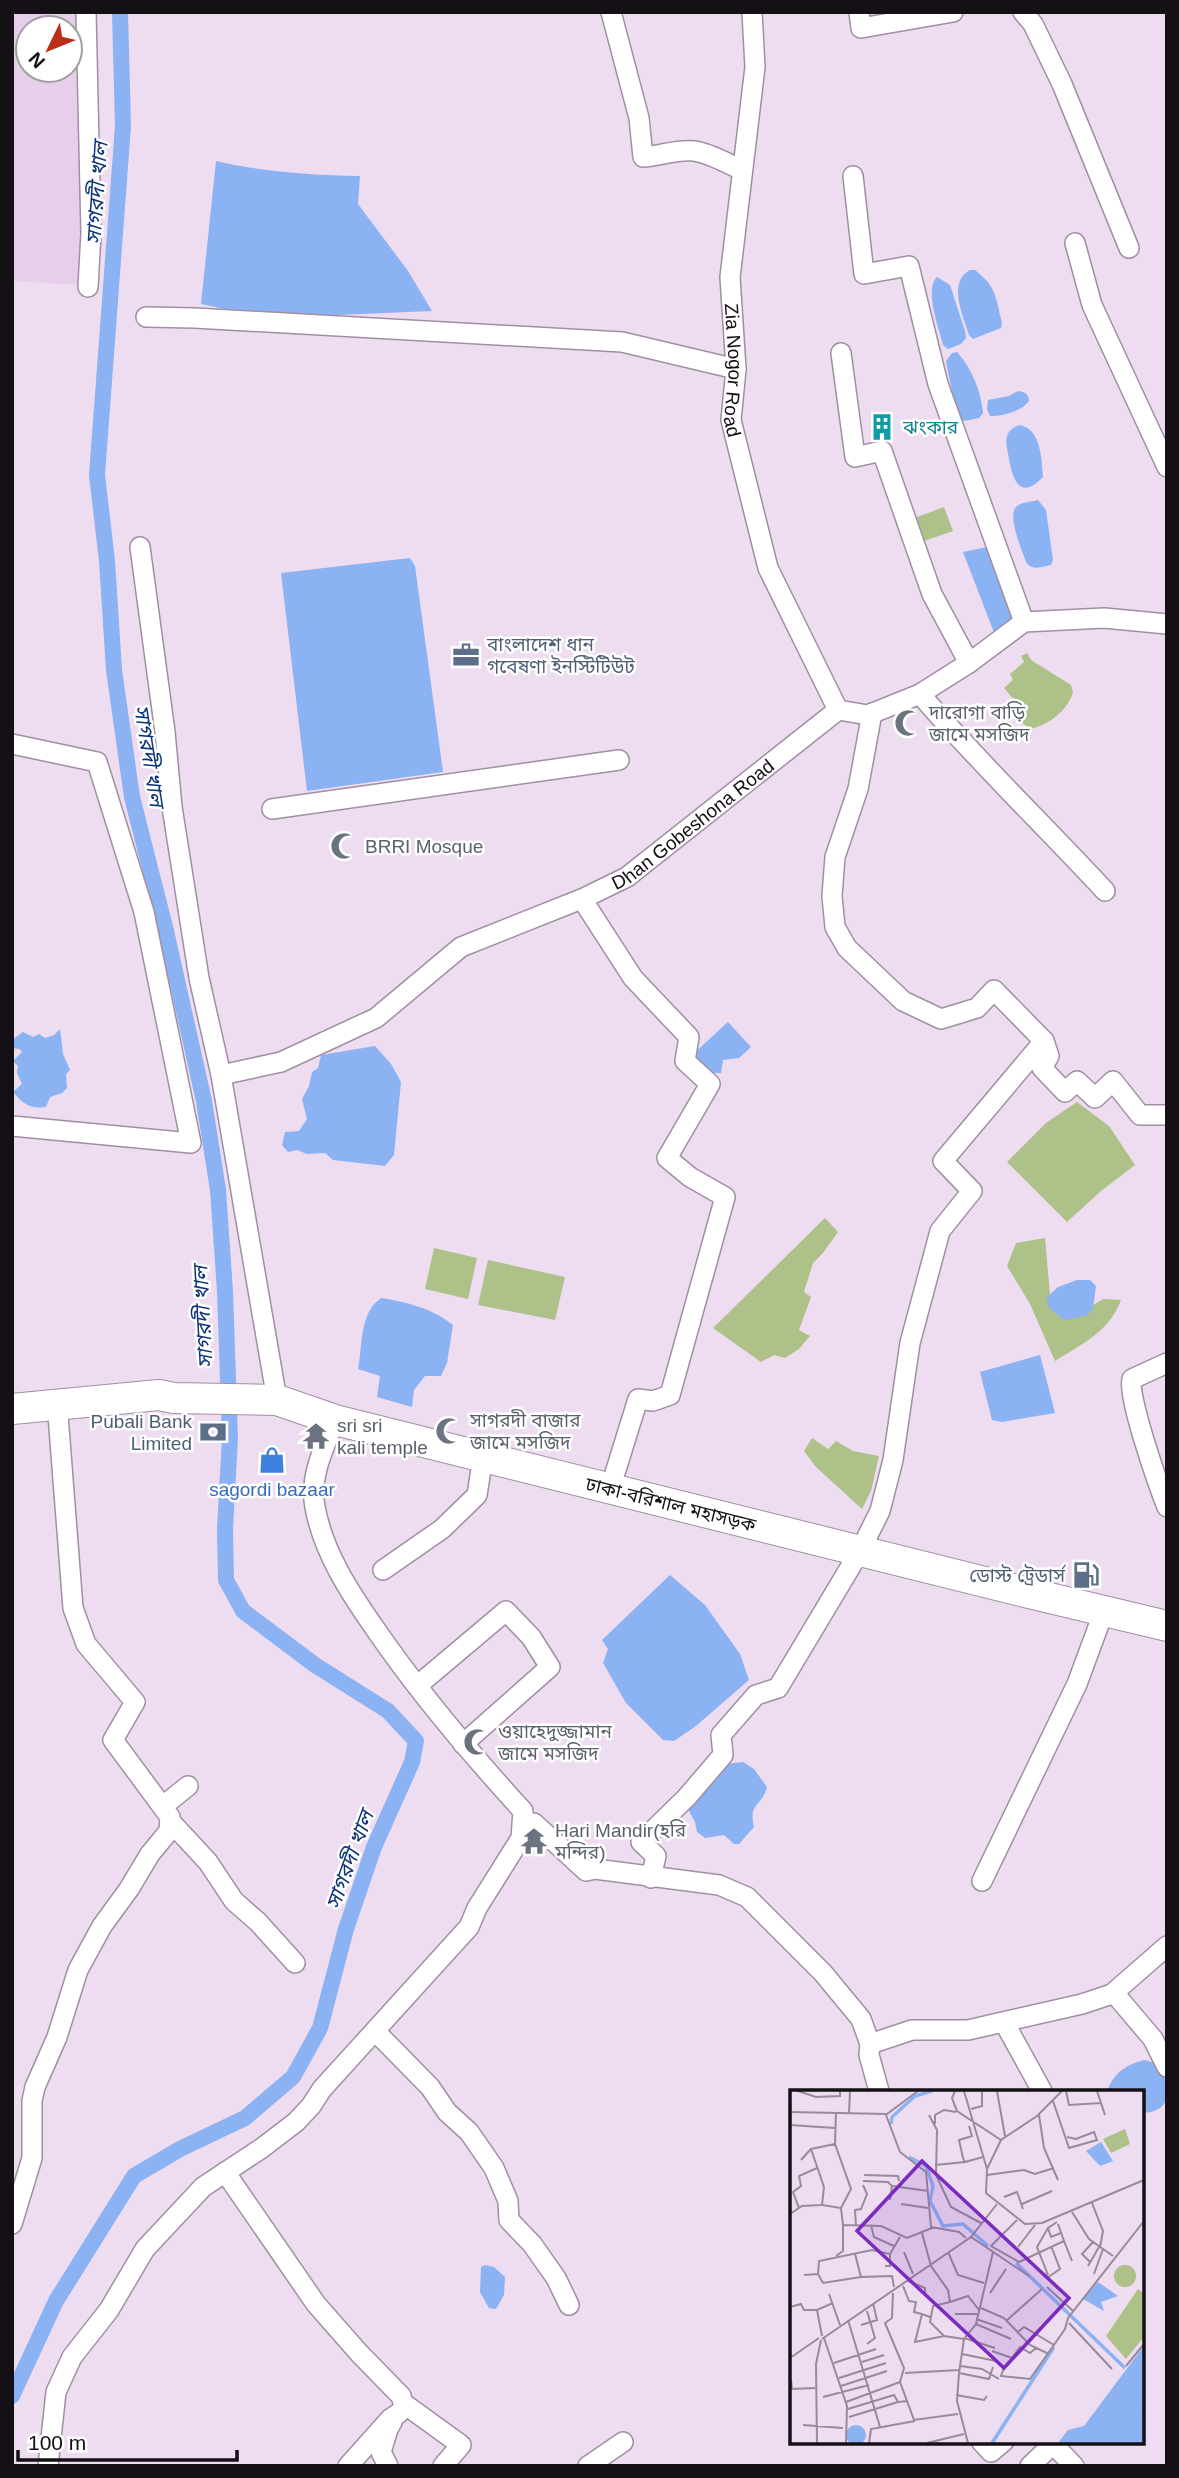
<svg xmlns="http://www.w3.org/2000/svg" width="1179" height="2478" font-family="Helvetica,'Noto Sans Bengali',sans-serif">
  <rect width="100%" height="100%" fill="#eedcf1"/>
  <!-- built -->
  <path fill="#e7cfeb" fill-rule="evenodd" d="M12,12H84L81,285L12,281ZM28,28H70V70H28Z"/>
  <!-- green -->
  <path fill="#adc189" d="M944,507L953,531L921,542L912,519Z
    M1027,653L1031,660L1071,685L1073,693C1066,712 1049,724 1031,729L1016,719L1008,708L1015,701L1004,688L1013,680L1010,674L1024,662L1021,656Z
    M1077,1102L1109,1126L1135,1165L1101,1191L1067,1222L1007,1162L1046,1123Z
    M825,1218L838,1232L823,1253L813,1263L804,1292L811,1297L799,1330L810,1336L799,1349L785,1358L774,1355L761,1362L713,1328Z
    M1045,1238L1051,1306L1076,1316L1103,1299L1121,1300C1110,1331 1082,1344 1055,1361L1030,1304L1007,1266L1016,1243Z
    M434,1248L477,1258L468,1299L425,1289Z
    M488,1260L565,1277L555,1320L478,1305Z
    M812,1438L828,1449L836,1441L853,1451L879,1456L871,1491L862,1509L816,1467L804,1451Z"/>
  <!-- water -->
  <path fill="#8bb2f2" d="M216,161C264,172 310,175 360,176L358,204L408,271L432,311L268,318L201,304Z
    M970,270H975C992,284 994,289 999,310C1000,318 1003,320 1001,328L973,339L969,335C963,315 947,283 970,270Z
    M937,277L950,285L965,331L966,338L961,344L948,349L943,345C939,328 924,290 937,277Z
    M957,352C972,369 981,391 983,413L979,418L964,421L957,418L946,361L952,353Z
    M1018,391C1025,392 1029,394 1029,401C1022,411 1003,416 990,416L987,409L988,400L1009,396Z
    M1019,425C1023,426 1027,427 1030,430C1041,440 1042,463 1043,477C1021,500 1013,482 1009,459C1008,452 1005,443 1007,436C1009,430 1014,427 1019,425Z
    M1038,500L1046,510L1053,560L1051,565C1041,567 1032,571 1026,562C1022,550 1007,516 1016,507C1021,502 1031,502 1038,500Z
    M987,547L1013,622L995,635L963,552Z
    M410,558L415,566L443,772L307,791L281,573Z
    M728,1022L751,1047L739,1058L723,1060L721,1073H710L691,1056Z
    M60,1029L63,1054L70,1070L66,1074L67,1088L62,1093L50,1097L46,1107C30,1109 23,1104 13,1092L22,1084L17,1073L18,1066L13,1061L22,1052L19,1049L12,1048V1040L23,1032L33,1037L39,1034L45,1038L54,1035Z
    M375,1046L391,1064L401,1082L394,1155L385,1166L333,1160L325,1153L307,1154L297,1150L288,1152L282,1145L285,1132L299,1131L307,1119L302,1099L309,1086L312,1072L318,1068L321,1055Z
    M1077,1280H1090L1096,1286L1093,1309L1086,1316L1064,1320C1055,1311 1047,1311 1047,1297L1058,1287Z
    M381,1298C406,1302 432,1308 453,1325L447,1363L441,1376H425L414,1390L412,1407L377,1397L380,1376L358,1369C363,1344 359,1314 381,1298Z
    M1040,1355L1055,1413L1002,1422L992,1420L980,1372Z
    M670,1575L705,1605L740,1654L749,1680L696,1726L674,1741L663,1740L626,1703L603,1663L608,1649L602,1640Z
    M743,1762L754,1769L767,1787C762,1807 748,1802 754,1827L739,1844H734L724,1835L705,1838L697,1832L695,1822L689,1811L690,1805L726,1764Z
    M1144,2060L1160,2064C1171,2087 1174,2112 1142,2113V2091H1109L1108,2089C1115,2072 1126,2065 1144,2060Z
    M485,2265L494,2267L505,2277L504,2295L496,2309L489,2308L480,2292L481,2267Z"/>
  <g fill="none" stroke-linecap="round" stroke-linejoin="round">
    <!-- canal -->
    <path stroke="#8bb2f2" stroke-width="16" d="M12,2396L56,2301L134,2176L180,2149L245,2118L293,2077L320,2028L346,1929L374,1847L412,1762L416,1741L388,1711L315,1665L243,1611L226,1580L225,1529L230,1438L225,1291L218,1190L204,1101L166,931L132,797L114,670L107,561L97,475L123,126L120,12"/>
    <defs>
      <g id="minor">
        <path d="M86,12L91,233L88,287"/>
        <path d="M611,12L639,118L643,157C660,156 677,149 694,151C710,153 728,164 742,170"/>
        <path id="s1" d="M752,12L755,67L730,277L736,369L731,420L768,568L838,710"/>
        <path d="M859,12L861,28L953,12"/>
        <path d="M1023,12L1033,24L1062,84L1129,248"/>
        <path d="M853,176L864,274L909,266L938,384L1024,622"/>
        <path d="M1075,243L1092,305L1167,467"/>
        <path d="M146,317L195,318L622,342L736,369"/>
        <path d="M841,353L855,457L882,451L932,594L969,663"/>
        <path d="M140,547L165,732L172,807L199,978L221,1075L277,1400"/>
        <path d="M920,694C979,763 1044,825 1105,891"/>
        <path d="M872,713L858,789L835,857L832,896L835,927L847,948L903,1001L941,1019L977,1008L994,990L1044,1041"/>
        <path d="M12,744L97,762L144,912L191,1143L12,1126"/>
        <path d="M272,809L619,760"/>
        <path d="M582,899L633,978L689,1037L685,1061L710,1084L667,1158L690,1177L725,1197L670,1395L653,1401L638,1399L610,1489"/>
        <path id="s2" d="M221,1075L281,1062L376,1018L461,947L584,898L627,877L838,710L868,715L920,694L969,663L1024,622L1104,618L1167,624"/>
        <path d="M1167,1363L1132,1379C1126,1393 1159,1487 1167,1507"/>
        <path d="M383,1570L442,1529L477,1495L483,1457"/>
        <path d="M417,1686L506,1611L531,1637L550,1667L463,1744"/>
        <path d="M163,1806L188,1786"/>
        <path d="M170,1821L208,1862L234,1901L258,1922L295,1963"/>
        <path d="M523,1823H534L586,1871L595,1869L719,1885L747,1897L823,1973L861,2019L870,2044L869,2055L879,2091"/>
        <path d="M651,1878L656,1856L641,1842L687,1797L723,1755L721,1735L756,1695L778,1688L860,1551L880,1511L893,1460L910,1343L940,1231L972,1191L943,1161L1044,1041L1049,1056L1042,1068L1065,1092L1077,1081L1095,1098L1113,1081L1140,1115H1167"/>
        <path d="M982,1881L1077,1684L1104,1611"/>
        <path d="M1114,1993L1153,2039L1167,2067"/>
        <path d="M1004,2022L1042,2091"/>
        <path d="M375,2031L430,2087L447,2112L469,2132L494,2168L508,2201L509,2220L532,2244L556,2278L569,2305"/>
        <path d="M870,2044L912,2030H968L1082,2004L1112,1994L1167,1946"/>
        <path d="M225,2172L316,2304L359,2353L401,2396L403,2403L461,2445L443,2466"/>
        <path d="M12,2224L32,2158V2101L35,2087L57,2037L78,1970L102,1926L129,1889L150,1854L169,1831L170,1817L113,1740L135,1702L86,1644L73,1608L58,1415"/>
        <path d="M981,2441L991,2452L1004,2441"/>
        <path d="M1050,2441L1074,2466"/>
        <path d="M48,2466L56,2392L72,2357L109,2310L145,2249L203,2187L262,2148L296,2122L311,2106L322,2089L469,1927L477,1908L521,1838L523,1811C470,1753 420,1694 376,1630C350,1593 323,1552 315,1507C309,1477 324,1448 335,1420"/>
        <path d="M348,2466L390,2419L399,2413"/>
        <path d="M388,2466L381,2452L388,2429L392,2422"/>
        <path d="M588,2466L623,2442"/>
        <path d="M1030,2466L1053,2444"/>
      </g>
      <path id="highway" d="M12,1409L159,1395L174,1398L277,1400L335,1420L1033,1594L1167,1626"/>
    </defs>
    <!-- minor casing -->
    <use href="#minor" stroke="#a08fa3" stroke-width="22"/>
    <!-- highway casing -->
    <use href="#highway" stroke="#a08fa3" stroke-width="32"/>
    <!-- minor -->
    <use href="#minor" stroke="#fff" stroke-width="19"/>
    <!-- highway -->
    <use href="#highway" stroke="#fff" stroke-width="30"/>
  </g>
  <!-- icons -->
  <defs>
    <symbol id="building-bare" viewBox="-9 -9 18 18"><path d="M-4-6H4V6H1V3H-1V6H-4ZM-2.5-4.3h1.7v1.8h-1.7ZM.8-4.3h1.7v1.8H.8ZM-2.5-1h1.7V.8h-1.7ZM.8-1h1.7V.8H.8Z" fill="#0f9aa8" stroke="#fff" stroke-width="2.5" paint-order="stroke"/></symbol>
    <symbol id="office-bare" viewBox="-9 -9 18 18"><path d="M-6-3h4V-5.5h4V-3h4V5H-6ZM-1-4.5V-3h2v-1.5ZM-6 0V1H6V0Z" fill="#5c6f8a" stroke="#fff" stroke-width="2.5" paint-order="stroke"/></symbol>
    <symbol id="mosque-bare" viewBox="-9 -9 18 18"><path d="M3.5-4.9A6 6 0 1 0 3.5 4.9A5 5 0 1 1 3.5-4.9Z" fill="#6b7280" stroke="#fff" stroke-width="2.5" paint-order="stroke"/></symbol>
    <symbol id="bank-bare" viewBox="-9 -9 18 18"><path d="M-6-4H6V4H-6ZM0-2.3a2.3 2.3 0 1 0 0 4.6a2.3 2.3 0 1 0 0-4.6Z" fill="#5c6f8a" stroke="#fff" stroke-width="2.5" paint-order="stroke"/></symbol>
    <symbol id="temple-bare" viewBox="-9 -9 18 18"><path d="M0-6L5-2H3V0L6.5 2.5H4V6H1.5V3h-3V6H-4V2.5H-6.5L-3 0V-2H-5Z" fill="#6b7280" stroke="#fff" stroke-width="2.5" paint-order="stroke"/></symbol>
    <symbol id="shop-bare" viewBox="-9 -9 18 18"><path d="M-5-2.5h2.3a2.7 3.5 0 0 1 5.4 0H5L5.5 6h-11ZM-1.5-2.5h3a1.5 2.3 0 0 0-3 0Z" fill="#3f7fe0" stroke="#fff" stroke-width="2.5" paint-order="stroke"/></symbol>
    <symbol id="fuel-bare" viewBox="-9 -9 18 18"><path d="M-5.5-6h7V0h2V4h1.3V-2.5L3-4.5l.8-.8L6-3V5H2.5V1h-1V6h-7ZM-4.2-4.7v3.2H.2V-4.7Z" fill="#5c6f8a" stroke="#fff" stroke-width="2.5" paint-order="stroke"/></symbol>
  </defs>
  <g fill-rule="evenodd">
    <use href="#building-bare" x="863" y="408" width="38" height="38"/>
    <use href="#office-bare" x="447" y="636" width="38" height="38"/>
    <use href="#mosque-bare" x="889" y="704" width="38" height="38"/>
    <use href="#mosque-bare" x="325" y="827" width="38" height="38"/>
    <use href="#mosque-bare" x="430" y="1412" width="38" height="38"/>
    <use href="#bank-bare" x="194" y="1413" width="38" height="38"/>
    <use href="#temple-bare" x="297" y="1417" width="38" height="38"/>
    <use href="#shop-bare" x="253" y="1441" width="38" height="38"/>
    <use href="#fuel-bare" x="1067" y="1556" width="38" height="38"/>
    <use href="#mosque-bare" x="458" y="1723" width="38" height="38"/>
    <use href="#temple-bare" x="515" y="1822" width="38" height="38"/>
  </g>
  <g text-anchor="middle" stroke-width="5" stroke-linejoin="round" paint-order="stroke">
    <!-- street labels -->
    <g font-size="19" fill="#150f16" stroke="#fff">
      <text dy="7" stroke="none"><textPath href="#s1" startOffset="360">Zia Nogor Road</textPath></text>
      <text dy="7" stroke="none"><textPath href="#s2" startOffset="541">Dhan Gobeshona Road</textPath></text>
      <text transform="translate(671 1504) rotate(14)" y="7">ঢাকা-বরিশাল মহাসড়ক</text>
    </g>
    <!-- culture labels -->
    <g font-size="19" fill="#0d838f" stroke="#fff" text-anchor="start">
      <text x="903" y="434">ঝংকার</text>
    </g>
    <!-- service labels -->
    <g font-size="19" fill="#4e5e75" stroke="#fff" text-anchor="end">
      <text x="487" y="651" text-anchor="start">বাংলাদেশ ধান<tspan x="487" dy="22">গবেষণা ইনস্টিটিউট</tspan></text>
      <text x="192" y="1428">Pubali Bank<tspan x="192" dy="22">Limited</tspan></text>
      <text x="1065" y="1582">ডোস্ট ট্রেডার্স</text>
    </g>
    <!-- worship labels -->
    <g font-size="19" fill="#5b616d" stroke="#fff" text-anchor="start">
      <text x="929" y="719">দারোগা বাড়ি<tspan x="929" dy="22">জামে মসজিদ</tspan></text>
      <text x="365" y="853">BRRI Mosque</text>
      <text x="470" y="1427">সাগরদী বাজার<tspan x="470" dy="22">জামে মসজিদ</tspan></text>
      <text x="337" y="1432">sri sri<tspan x="337" dy="22">kali temple</tspan></text>
      <text x="498" y="1738">ওয়াহেদুজ্জামান<tspan x="498" dy="22">জামে মসজিদ</tspan></text>
      <text x="555" y="1837">Hari Mandir(হরি<tspan x="555" dy="22">মন্দির)</tspan></text>
    </g>
    <!-- shop labels -->
    <g font-size="19" fill="#366cbe" stroke="#fff">
      <text x="272" y="1496">sagordi bazaar</text>
    </g>
    <!-- water labels -->
    <g font-size="21" font-style="italic" fill="#0b3479" stroke="#fff">
      <text transform="translate(97 193) rotate(-86)" y="7">সাগরদী খাল</text>
      <text transform="translate(149 756) rotate(81)" y="7">সাগরদী খাল</text>
      <text transform="translate(203 1317) rotate(-93)" y="7">সাগরদী খাল</text>
      <text transform="translate(350 1860) rotate(-70)" y="7">সাগরদী খাল</text>
    </g>
  </g>
  <!-- overview -->
  <g transform="translate(790 2090)">
    <rect width="354" height="354" fill="#eedcf1"/>
    <path d="M335,39L340,54L321,63L313,49ZM324 186a11 11 0 1 1 22 0a11 11 0 1 1-22 0ZM348,199L353,203V248L336,269L316,246Z" fill="#adc189"/>
    <path d="M311,52L323,71L310,76L296,61ZM308,192L328,206L311,212L314,221L293,209ZM353,257V353H268L278,340L294,336ZM56 345a10 10 0 1 1 20 0a10 10 0 1 1-20 0Z" fill="#8bb2f2"/>
    <path fill="none" stroke="#8bb2f2" stroke-width="3.5" d="M101,34L102,27L125,6L142,1M119,67L136,76L143,96L140,111L153,136L173,134L198,156M226,173L335,278M202,353L264,257M331,353L354,325"/>
    <path fill="none" stroke="#978a99" stroke-width="2" d="M8,1L26,7L50,6V1M165,1L162,8L167,21L211,50M174,1L197,79L196,103L235,134L252,133L354,90M207,1L215,46M276,1L279,15L311,13M307,1L315,25M263,11L279,58L307,50L304,42L286,49L277,47M181,19L192,16V2M0,22L97,24L128,1M59,23L60,1M96,25L110,62L136,82L141,137L169,142L176,148M139,25L147,40L146,85L161,117L191,133M249,25L254,58L268,90M145,34V25L154,20L166,22M0,35L45,38M179,36L182,46L169,50L173,68L175,72L193,67M45,54L61,99L51,118M21,59L34,97L32,115L51,118L53,135L91,136L117,148L142,138M11,70L21,59L45,54L46,22M145,75L175,72M197,79L211,50L247,26L272,1M74,85L108,86L109,91M197,85L234,80L245,84L264,78M73,91L98,92L102,96M214,107L227,102L233,119M100,110L102,96L138,101M302,113L313,141L310,157M111,114L138,118M232,114L262,101M9,118L3,102L11,96L9,86L27,78M282,122L299,149L323,166M0,124L12,116L32,115M227,130L201,156L229,172L274,151L268,134M267,132L258,138L261,147L271,143M66,135L65,120L71,119L77,104L73,95M81,135L84,147L104,156M258,138L247,157L258,185M132,143L141,176L158,200L160,212L143,216L140,232L154,246M181,147L239,186M274,151L282,171M228,157L245,135M114,162L123,184M158,162L168,185L194,193M65,164L71,187L102,186L104,197M46,166L53,161V135M300,172L292,164L303,152M95,176H100V164L110,147M298,176L309,157M28,184L29,171L82,160L100,164M304,184L313,159M14,185L28,184L33,193L71,187M257,188L270,179L261,156M118,191L135,198V203M113,196L119,211L126,212L124,222L132,224M257,197L283,221M103,203L102,228L95,233L114,278L110,292L124,330L168,324M200,203L216,179M39,204L50,235M160,212L178,206L189,220M0,217L11,214L14,220H27L43,213M191,218L214,228L240,255L259,264M27,220L32,246M77,221L85,248L77,254M165,224H187M140,227L132,224L125,252L154,246L174,249M186,229L212,238M58,230L90,337M216,231L252,199M279,233L322,279M186,234L221,249M71,235L87,230L83,213M228,242L234,237L264,255M34,248L57,316L56,353M174,248L205,258M32,249L181,147L207,114M202,261L222,268L230,257L240,263L246,258M172,264L206,271M0,268L29,248M72,272L94,265M44,273L86,259M170,276L192,279L209,289M336,276L354,254M214,278L211,286L240,289L275,239L278,228L354,131M115,283L169,280M169,283L199,289L203,277M49,288L96,273M1,290L2,299L25,298M51,296L97,281M166,305L194,310L197,306M33,307L79,295M56,312L110,292M58,319L104,305L108,312L118,311M59,327L108,312M13,335L53,338M27,353L26,274L31,250M79,353L81,339L125,331M137,353L174,344M178,353L167,311L169,283L174,249L186,234L203,162"/>
    <path fill="#7b2cbf" fill-opacity="0.15" stroke="#7b2cbf" stroke-width="3.5" d="M132,71L279,208L214,278L67,141Z"/>
    <rect width="354" height="354" fill="none" stroke="#150f16" stroke-width="3.5"/>
  </g>
  <!-- border -->
  <rect width="1179" height="2478" fill="none" stroke="#150f16" stroke-width="28"/>
  <!-- north arrow -->
  <g transform="translate(49 49) rotate(227)"><circle r="33" fill="#ffffff" stroke="#a19fa2" stroke-width="2"/>
  <path d="M0-5L12 26L0 18L-12 26Z" fill="#bb2e1a"/>
  <text y="-10" font-size="19" font-weight="bold" text-anchor="middle" fill="#150f16">N</text>
  </g>
  <!-- scale -->
  <path d="M18 2450v10h219v-10" fill="none" stroke="#150f16" stroke-width="3.5"/>
  <text x="28" y="2450" font-size="21" fill="#150f16" stroke="#ffffff" stroke-width="5" paint-order="stroke">100 m</text>
</svg>
